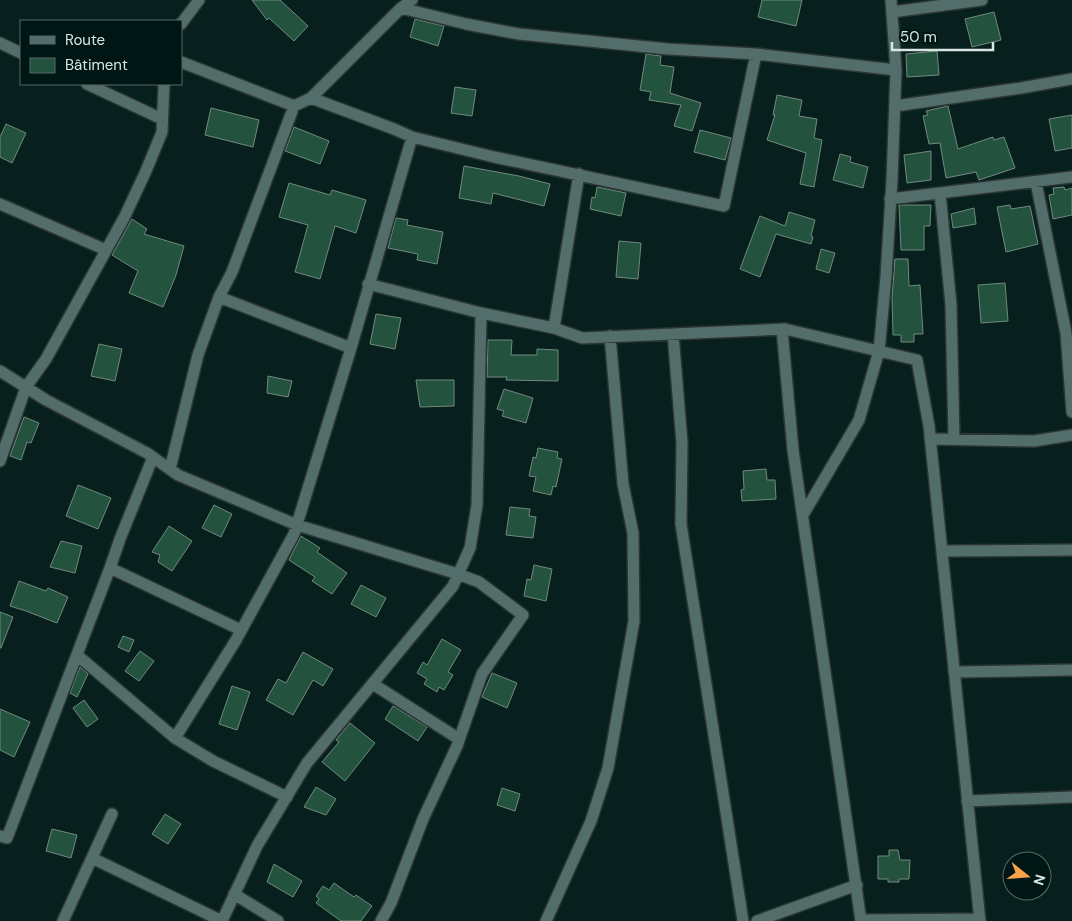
<svg xmlns="http://www.w3.org/2000/svg" width="1072" height="921" font-family="'DM Sans',sans-serif">
  <rect width="100%" height="100%" fill="#07201e"/>
  <!-- building -->
  <path fill="#23533e" stroke="#72897d" d="M252,0H280L308,26L294,41L269,18L267,20Z
    M762,0H802L796,26L758,17Z
    M994,12L1001,40L972,47L965,19Z
    M415,19L444,26L438,46L410,37Z
    M937,51L939,75L907,77L906,54Z
    M646,54L661,56L660,65L674,67L670,93L701,103L692,131L674,126L681,105L649,100L651,92L640,90Z
    M455,87L476,90L472,116L451,113Z
    M777,95L802,100L799,116L817,119L814,138L822,140L814,187L800,184L806,153L767,140L775,115H773Z
    M948,106L958,149L993,137L994,140L1004,137L1015,168L979,180L976,172L946,178L940,143L929,144L923,116L928,115L926,111Z
    M211,108L259,120L253,147L205,135Z
    M1072,115V148L1055,151L1049,119Z
    M6,124L26,133L12,163L0,157V137Z
    M294,127L329,141L320,164L285,151Z
    M700,130L731,138L725,160L694,152Z
    M931,151V180L907,183L904,155Z
    M840,154L851,157L850,162L868,167L863,188L833,180Z
    M464,166L519,176L550,184L544,206L493,193L491,204L459,198Z
    M289,183L330,195L332,190L366,200L356,233L335,226L320,279L295,272L308,225L279,217Z
    M597,187L626,193L621,216L590,209L592,197L595,198Z
    M1064,187L1065,190L1072,188V215L1053,219L1049,195L1054,194L1053,188Z
    M899,205H931L930,226H924V250H901Z
    M1010,205L1011,209L1030,206L1038,244L1006,252L997,207Z
    M974,208L976,224L953,228L951,214Z
    M789,212L815,220L811,236L813,237L811,244L776,234L760,277L740,269L760,216L785,226Z
    M396,218L408,220L407,225L443,232L437,264L417,260L418,254L388,248Z
    M132,219L147,229L144,234L184,246L176,275L163,307L129,293L138,271L112,255Z
    M619,241L641,243L638,279L616,277Z
    M821,249L835,253L829,273L816,269Z
    M895,259H908L909,286L920,285L923,334H914V342H901V335H893L892,298Z
    M1005,283L1008,321L981,323L978,285Z
    M376,314L401,318L395,349L370,344Z
    M488,340H512L511,355H537V349L558,350V381L506,380L507,377H487Z
    M99,344L122,349L115,381L91,376Z
    M268,376L292,381L288,397L267,393Z
    M416,380H454V406L420,407Z
    M504,389L533,398L526,423L502,416L504,411L497,409Z
    M24,417L39,423L31,443L27,442L21,460L10,456Z
    M538,448L558,452L557,458L562,459L556,487L553,486L551,495L533,491L536,477L529,476L533,457L536,458Z
    M766,469L767,480H775L776,499L742,501L741,490L744,489L743,471Z
    M78,485L111,498L98,529L66,516Z
    M214,505L232,514L221,537L202,528Z
    M510,507L530,509L529,516L536,517L533,538L506,535Z
    M169,526L192,541L172,571L158,562L160,555L152,552Z
    M301,536L320,548L317,552L347,573L332,594L312,581L315,577L289,560Z
    M61,541L82,546L75,573L50,567Z
    M534,565L552,569L546,601L524,596L527,579L531,580Z
    M19,581L46,591L48,588L68,597L57,623L26,611L10,606Z
    M361,585L386,598L376,617L351,604Z
    M0,612L13,617L1,648H0Z
    M123,636L134,640L129,652L118,647Z
    M442,639L461,650L448,672L453,675L444,690L439,687L437,692L424,684L427,679L417,673L423,662L427,665Z
    M140,651L154,661L139,681L125,671Z
    M303,652L333,669L323,686L313,680L293,715L266,700L278,679L286,683Z
    M80,667L88,674L77,697L70,693Z
    M492,673L517,683L507,708L482,697Z
    M232,686L250,692L237,730L219,724Z
    M84,700L98,719L87,727L73,708Z
    M393,706L427,727L418,741L385,719Z
    M0,709L30,722L14,757L0,750Z
    M350,723L375,743L345,781L322,762L339,742L336,740Z
    M316,787L336,799L326,815L304,807Z
    M502,788L520,794L515,811L497,805Z
    M165,814L181,824L168,844L152,834Z
    M52,829L77,835L71,858L46,851Z
    M889,850H898L900,860H910L909,879H899V882H888V879H878V856H889Z
    M274,864L302,881L293,897L267,882Z
    M334,883L354,897L356,895L372,906L361,921H341L316,903L319,899L316,896L323,886L329,890Z"/>
  <g fill="none" stroke-linecap="round" stroke-linejoin="round">
    <defs>
      <path id="minor" d="M401,8L466,24L519,34L668,49L756,54
        M892,12L982,0
        M181,24L199,0
        M0,43L21,53
        M181,62L294,106L311,98L401,8L412,0
        M87,84L162,119
        M311,98L394,129L412,137L494,157L724,206L756,54L896,70
        M895,106L1021,88L1072,79
        M1036,182L1066,333L1072,412
        M940,193L951,305L954,438
        M890,199L1072,177
        M0,204L106,250
        M219,297L351,348
        M481,313L554,328L582,338L785,329L917,360L929,426L980,921
        M554,328L579,174
        M782,329L793,450L861,921
        M673,334L682,443L681,524L743,921
        M0,371L46,400L147,453L178,475L297,525L458,574L479,582L523,615L482,674L457,746L423,819L391,903L381,921
        M930,439L1034,441L1072,435
        M0,461L26,387L46,359L124,218L146,171L162,132L164,84
        M170,469L198,355L219,297L232,272L294,106
        M803,515L859,420L879,351L886,277L892,180L896,70L891,0
        M942,551L1072,550
        M110,568L241,630
        M77,655L175,738L213,761L287,797
        M954,672L1072,670
        M373,684L459,739
        M175,738L236,640L294,534L351,348L412,137
        M967,801L1072,797
        M0,836L7,838L110,568L120,539L153,457
        M92,858L222,921
        M234,894L278,921
        M861,920L980,919
        M63,921L112,814
        M222,921L257,846L307,763L453,586L470,548L477,505L481,313L368,284
        M546,921L591,821L608,768L634,621L633,533L623,484L610,336
        M757,921L857,885"/>
    </defs>
    <!-- minor casing -->
    <use href="#minor" stroke="#2b3534" stroke-width="14"/>
    <!-- minor -->
    <use href="#minor" stroke="#536d6a" stroke-width="11"/>
  </g>
  <!-- legend -->
  <rect x="20" y="20" width="162" height="65" fill="#001615" stroke="#566968"/>
  <rect x="30" y="36" width="25" height="8" fill="#536d6a" stroke="#566968"/>
  <text x="65" y="45" font-size="15" fill="#d7e6e4">Route</text>
  <rect x="30" y="58" width="25" height="15" fill="#23533e" stroke="#566968"/>
  <text x="65" y="70" font-size="15" fill="#d7e6e4">Bâtiment</text>
  <!-- north arrow -->
  <g transform="translate(1027 876) rotate(107)"><circle r="24" fill="#001615" stroke="#566968"/>
  <path d="M0-4L9 19L0 12L-9 19Z" fill="#f7a149"/>
  <text y="-8" font-size="14" font-weight="bold" text-anchor="middle" fill="#d7e6e4">N</text>
  </g>
  <!-- scale -->
  <path d="M892 42v8h101v-8" fill="none" stroke="#d7e6e4" stroke-width="2.5"/>
  <text x="900" y="42" font-size="15" fill="#d7e6e4" stroke="#001615" stroke-width="4" paint-order="stroke">50 m</text>
</svg>
